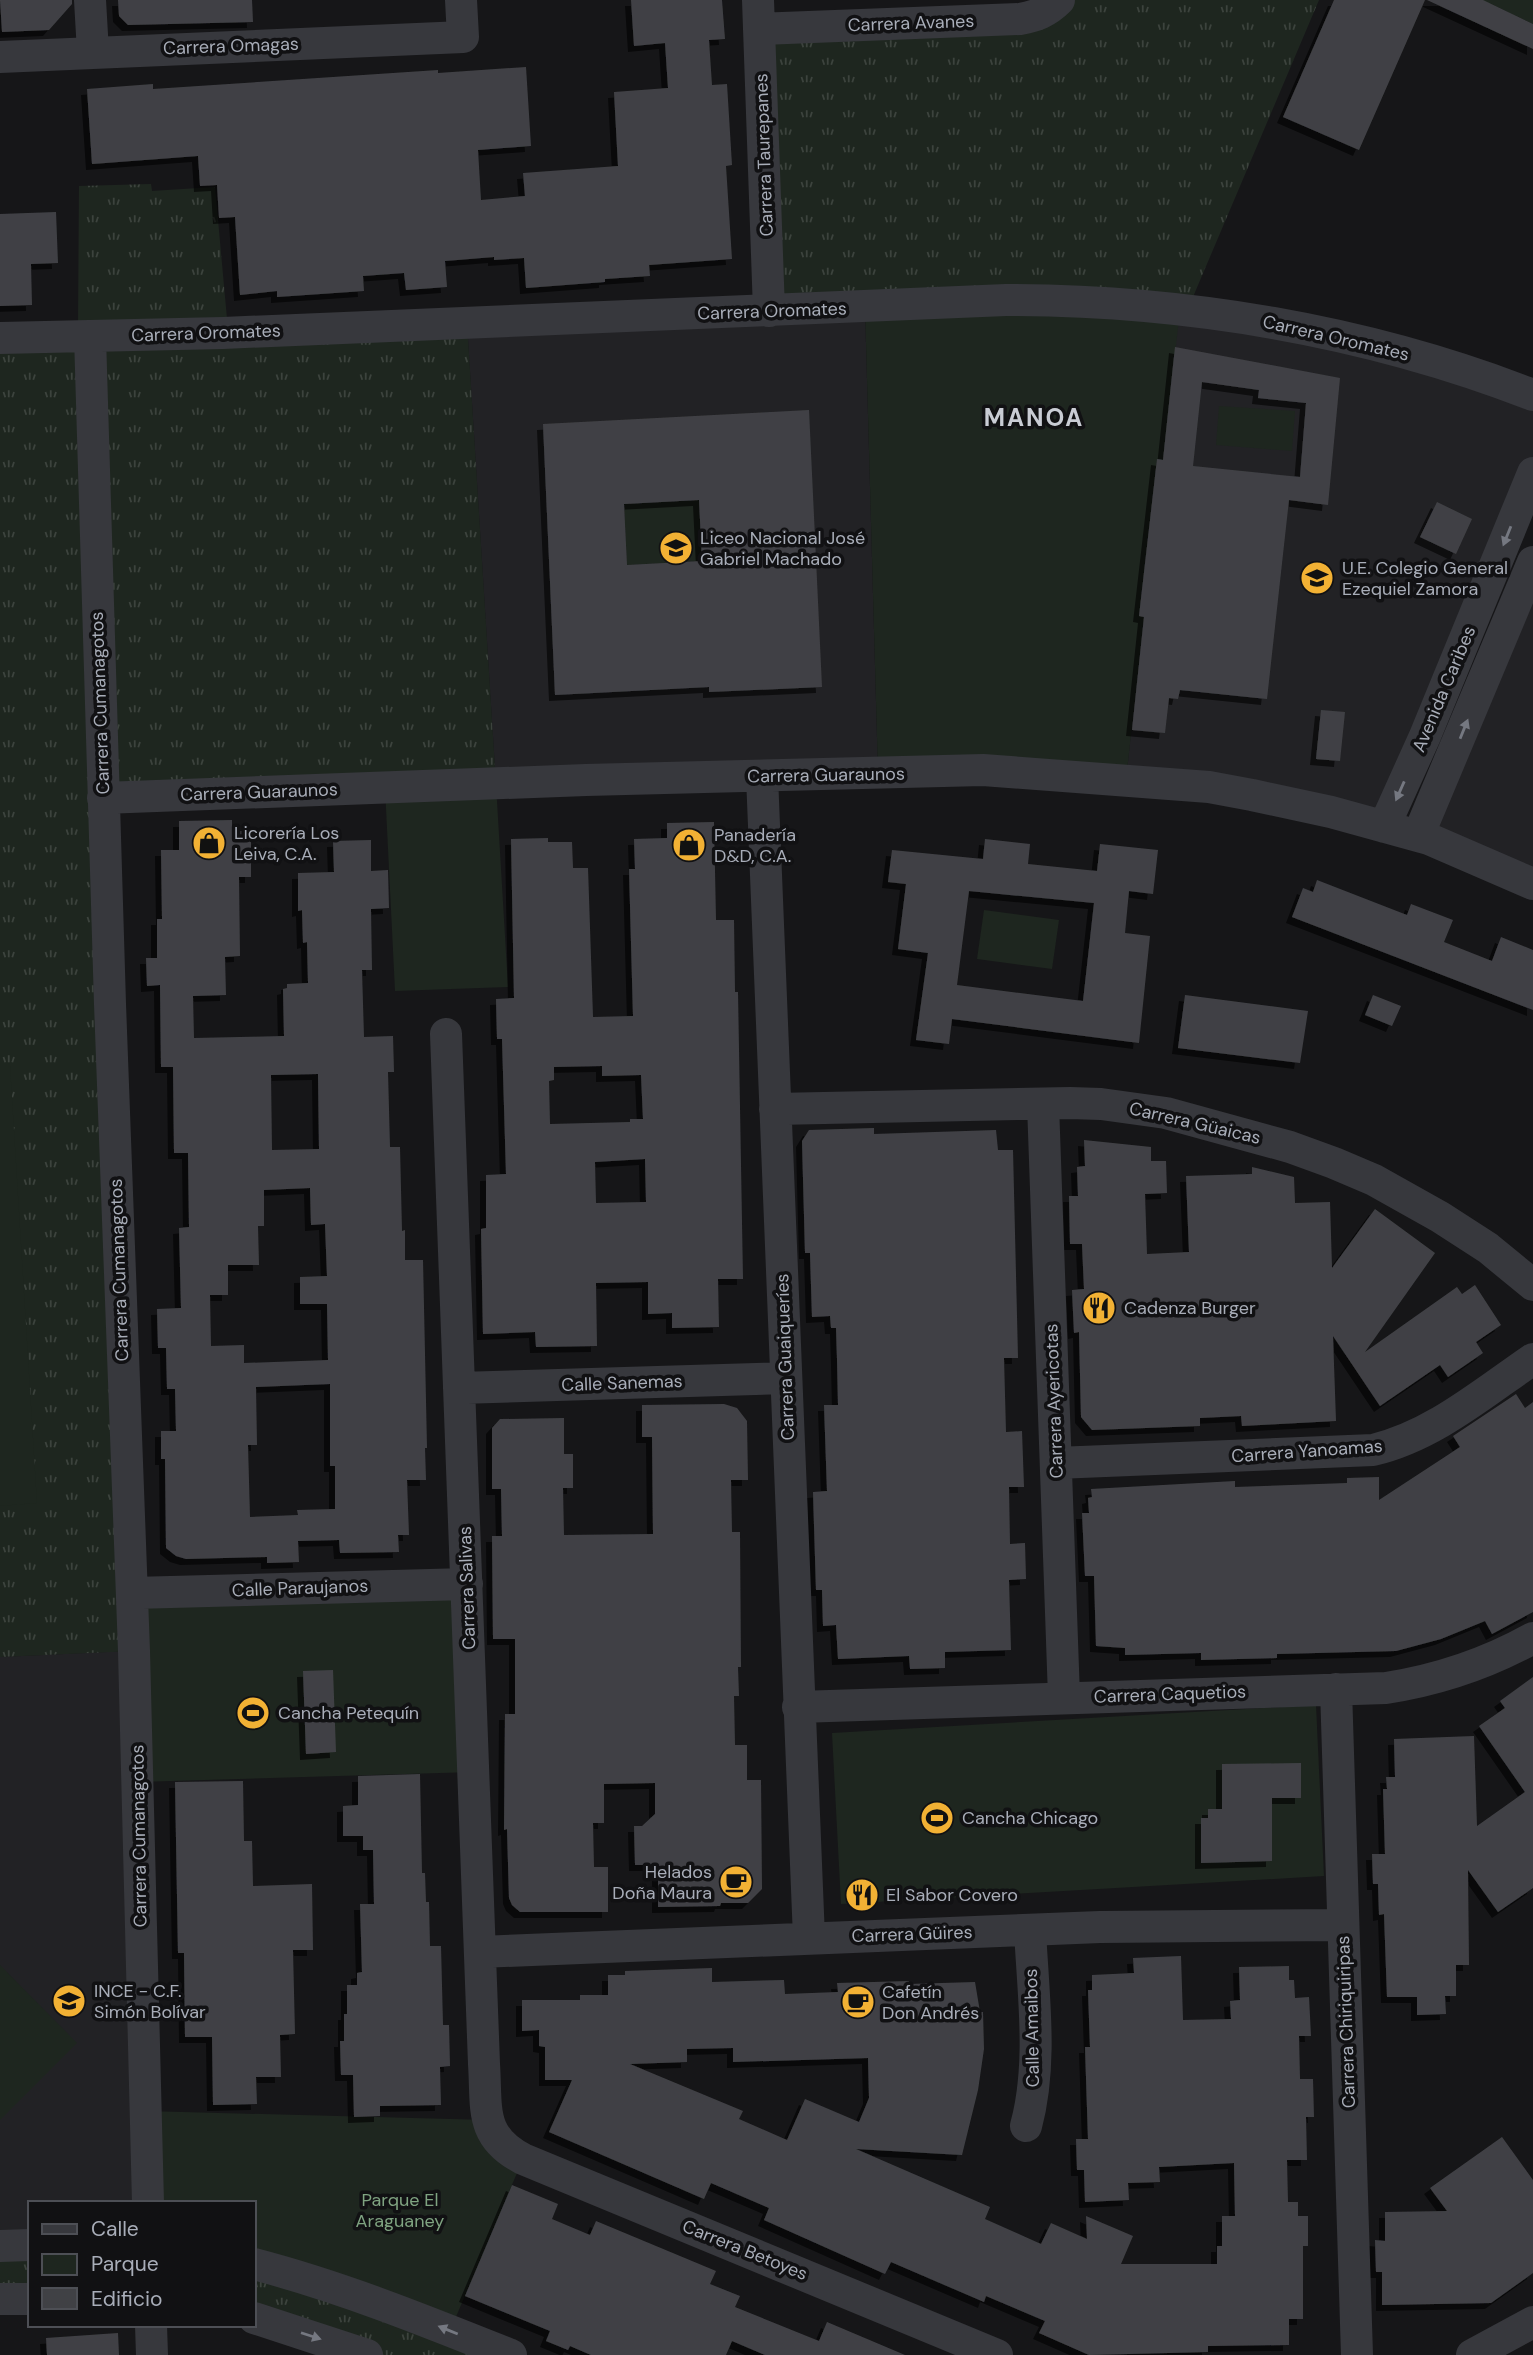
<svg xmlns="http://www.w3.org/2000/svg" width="1533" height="2355" font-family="'DM Sans',sans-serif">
  <defs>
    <pattern id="grass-tufts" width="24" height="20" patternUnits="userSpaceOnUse" patternTransform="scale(1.75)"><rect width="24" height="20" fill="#1e261f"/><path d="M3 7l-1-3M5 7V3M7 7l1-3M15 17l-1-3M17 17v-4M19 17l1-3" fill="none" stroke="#3c433d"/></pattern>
    <filter id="shadow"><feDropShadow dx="-6" dy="6" stdDeviation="0" flood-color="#0009"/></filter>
  </defs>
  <rect width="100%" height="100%" fill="#161618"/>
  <!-- built -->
  <path fill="#222225" d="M865,307L878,773L496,784L467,323Z
    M1180,310L1533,395V473L1384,827L1126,780L1143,617L1139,616L1157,459Z
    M1533,562V884L1429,839Z
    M128,1651L144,2203H30V2240L0,2242V1657Z"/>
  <!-- grass -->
  <path fill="url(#grass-tufts)" d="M1059,0H1319L1187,311H769L759,29Z
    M151,184L152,191L215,187L228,330L78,334L79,186Z
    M467,323L496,784L103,798L134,1651L0,1657V338Z
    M30,2245V2299H0V2246Z
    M254,2264L511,2355H367L254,2318Z"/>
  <!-- green -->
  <path fill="#1e261f" d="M1452,0H1533V24L1491,4Z
    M865,307L1180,310L1163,460H1157L1139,616L1144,617L1126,780L878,773Z
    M1219,406L1295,411L1292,451L1216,445Z
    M699,500L702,561L627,565L624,504Z
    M496,784L508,987L395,991L385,788Z
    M984,910L1059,920L1052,969L977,959Z
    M0,1066H10L37,1503L0,1506Z
    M467,1584L474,1772L138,1782L133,1593Z
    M1316,1705L1324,1876L841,1904L832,1733Z
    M0,1965L77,2043L0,2120Z
    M146,2111L488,2120L523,2159L450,2331L254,2264V2203H148Z"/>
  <!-- building -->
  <path fill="#404145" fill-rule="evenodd" filter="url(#shadow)" d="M0,0H72V4L49,30L2,32Z
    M118,0H252L253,22L128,25L119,16Z
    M631,0H722L725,39L709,40L712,85L727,84L732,165L726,166L732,259L649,265L650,276L605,279V282L526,288L524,258L494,260V257L445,261L447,287L406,290L404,273L363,276L364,291L277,297V291L240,295L235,217L219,218L217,185L200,186L198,156L92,164L87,89L153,84V89L438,70V73L526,67L531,146L478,150L481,200L525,196L523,173L618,166L614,92L668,88L665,43L634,46Z
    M1334,0H1425L1359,150L1283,117Z
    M1427,0H1483L1533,24V49Z
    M56,212L58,263L31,264L32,305L0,306V214Z
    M1175,347L1340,378L1328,505L1289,500L1267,699L1180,690L1178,699L1169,698L1165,733L1132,730L1144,617L1139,616L1157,459L1163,460ZM1202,382L1259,390L1258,398L1306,403L1300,477L1193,466Z
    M809,410L822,687L709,692V687L555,695L543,424ZM699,500L702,561L627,565L624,504Z
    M1437,502L1472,519L1456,554L1420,537Z
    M1321,710L1345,712L1340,761L1316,759Z
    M232,820V831H251V877H239L240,956L225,957L226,995L193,996L194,1038L284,1036L283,989L287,988V984L308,983L307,942L303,943L302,910L298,911V873L334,872L333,841L371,840V871L388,870L389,908L371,909L372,970H362L364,1037L393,1036L394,1072H388L390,1147H400L402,1231L405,1230V1260H423L427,1448H425L426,1480H407L409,1535H398L399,1552L340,1553L339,1540L298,1541L299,1562L267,1563V1557L186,1559L176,1556L166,1548L165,1459H161V1431H176L175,1389H167L166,1348H158L157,1309L181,1308L179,1228L189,1227L188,1153H174L173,1067H161L160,985L147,986L146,958H157V919H162L161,850H179V821ZM318,1074L319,1149L272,1150L271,1075ZM310,1188L311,1225L325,1224L327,1276L300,1277V1304H327L328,1360L244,1363V1345L211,1346L210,1295H228V1265H259L258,1226H264V1190ZM330,1384V1466H335V1509L297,1510L298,1515L250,1517L248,1445H257L256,1387Z
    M714,822L716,920H734L735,992H738L743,1279H718L719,1327L672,1328V1313L648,1314V1282L596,1283L597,1346L536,1347L535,1332L483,1334L481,1229L486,1228V1175L506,1174L502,1039H497L496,999L514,998L511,839L548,838V842H572L573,868H588L593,1017L633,1016L629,869H635L634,839L667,838V823ZM602,1066V1076L641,1075L643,1119H630V1122L550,1124L549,1081L554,1080V1067ZM645,1159L646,1202L596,1203L595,1162Z
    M985,839L1030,844L1028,864L1097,871L1100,844L1158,850L1153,894L1129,891L1125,933L1150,936L1139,1043L952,1019L949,1044L916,1040L928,953L898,949L906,884L888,882L892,850L983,859ZM969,891L1094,903L1083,1001L957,985Z
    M1317,880L1407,915L1411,904L1453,920L1444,942L1492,961L1501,937L1533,950V1010L1292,917L1303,888L1313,892Z
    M1185,995L1308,1011L1300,1063L1178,1048Z
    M1373,995L1401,1006L1392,1026L1365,1015Z
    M874,1128V1134L996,1130L998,1150H1013L1018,1358H1004L1006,1432L1022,1431L1024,1487H1009L1010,1544L1025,1543L1026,1579L1009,1580L1011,1650L945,1652V1668L910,1669L909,1656L838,1659L836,1625L823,1626L822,1590H816L813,1492L827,1491L824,1405H838L837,1359L836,1328H831L830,1316L812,1317L810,1253H805L802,1141L809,1130Z
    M1084,1140L1151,1147V1161H1166L1167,1193L1145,1194L1147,1254L1189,1252L1186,1176L1252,1174V1167L1294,1177L1295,1203L1330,1202L1332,1268L1375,1209L1435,1253L1365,1352L1457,1287L1462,1294L1475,1285L1501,1325L1476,1342L1483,1353L1448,1377L1440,1365L1380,1406L1333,1336L1336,1421L1242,1426L1241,1416L1200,1418V1426L1092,1430L1081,1417L1079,1332L1074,1333L1072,1290L1084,1289L1082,1244H1070L1069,1196H1078L1077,1167L1085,1166Z
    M1516,1394L1525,1408L1533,1402V1612L1492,1634L1485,1621L1441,1639L1396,1651L1277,1654V1658L1201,1660V1653L1125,1655V1648L1096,1646L1094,1576H1085L1082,1513H1089L1088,1498L1092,1497L1091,1489L1235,1481V1487L1347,1483V1478L1379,1477V1500L1460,1447L1453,1436Z
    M724,1404L737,1408L747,1421L748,1480H731L732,1532H740L741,1667H738L739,1696H734L735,1745H747V1780H761L762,1889L748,1903H721L720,1906L658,1907V1865H635L634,1826H642L655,1814V1783L604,1784V1823H593L594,1867H608V1912H520L512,1905L509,1898L507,1829L504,1830L505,1714H515V1639H493L492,1536H502L501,1489H492V1428L500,1419L564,1418V1454H573V1488H563L564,1535L653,1534L652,1437H642V1405Z
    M333,1670L336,1752L306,1754L303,1671Z
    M1533,1677V1888L1498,1912L1468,1870L1469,1965H1456V1996H1445L1446,2014L1417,2015V1997H1387L1384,1914L1379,1915L1378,1884H1373L1372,1854H1385L1383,1789H1387L1386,1777H1395L1394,1739L1474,1736L1477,1826L1525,1792L1479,1726L1505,1708L1500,1701Z
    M1301,1763V1798H1272V1861L1201,1863V1818H1208V1809H1222V1764Z
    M420,1774L422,1873H425L426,1902H429L430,1946H441L443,2025H449L450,2066L440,2067L441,2105L380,2106V2116L354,2117L353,2075H341L340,2041H344V2014H347V1985H357V1973L362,1972L360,1904H374L373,1850H363V1836H343V1806L358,1805V1776Z
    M243,1781L244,1841H252L253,1886L312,1884L313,1950H293L295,2034L280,2035L281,2077H256L257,2104L213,2105L212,2037H185L184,1953H178L175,1782Z
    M1181,1956L1183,2020L1231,2019L1230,2001L1240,2000L1239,1967L1289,1966V1980H1294L1295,1998L1309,1997L1311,2036H1299L1300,2079H1313L1314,2117H1306L1307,2160H1287L1288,2202H1298V2216H1308V2246H1303V2319H1289V2345L1208,2346V2352L1089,2355L1039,2333L1045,2321L986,2296L984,2302L891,2262L885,2274L764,2220L769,2208L711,2183L704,2199L549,2132L572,2080H545V2047L539,2046V2030L522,2031V2000H580V1995H608V1975H625V1971L712,1968V1982L784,1980L785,1994L838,1992L837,1983L909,1981V1984L975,1982L980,2012H983L984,2049L978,2090L962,2155L856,2149L990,2207L985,2219L1041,2244L1051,2223L1087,2239L1086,2216L1133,2236L1121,2264H1217V2246H1222V2216H1235L1234,2163L1159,2167L1160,2182L1128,2183L1129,2200L1085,2202L1084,2170H1077L1076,2139H1088L1085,2047H1090L1088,1990H1092V1975L1134,1973L1133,1958ZM733,2048V2062L868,2058L869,2098L859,2122L805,2099L787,2140L739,2119L743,2111L630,2064L687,2062V2049Z
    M1502,2137L1533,2180V2273L1491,2303L1382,2305V2272H1376L1375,2240L1385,2241V2212L1447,2211L1430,2188Z
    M512,2185L558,2204L552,2219L590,2235L596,2221L716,2271L710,2284L740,2296L735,2307L819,2341L827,2322L905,2355H765L732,2341L726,2355H591L570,2346L568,2350L546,2341L550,2331L465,2296Z
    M118,2333L119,2355H47L46,2338Z"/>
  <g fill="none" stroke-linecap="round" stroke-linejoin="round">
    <!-- minor -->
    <path stroke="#37383d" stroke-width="32" d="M90,0L93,52
      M758,0L769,311
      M759,29L1020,19C1036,16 1047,12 1059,0
      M0,57L463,37L461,0
      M90,336L110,1004L134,1651L148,2203
      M0,338L223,333L1006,300C1185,300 1366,330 1533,395
      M762,776L809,1938
      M103,798L586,780L983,770L1209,787L1252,795L1331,812L1429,839L1533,884
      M1384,827L1425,736L1533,473
      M1418,836L1533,562
      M446,1034L484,2064C487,2108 479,2136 523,2159L997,2355
      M1043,1104L1064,1697
      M775,1109L1070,1103L1101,1104L1166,1113L1290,1147L1334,1163L1374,1180L1440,1217L1488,1248L1533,1285
      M459,1388L786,1378
      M1056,1463L1373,1450C1433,1436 1483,1393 1533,1359
      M133,1593L467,1584
      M1336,1689L1357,2355
      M798,1707L1386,1688C1438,1680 1488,1663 1533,1638
      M480,1952L1100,1927L1343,1925
      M1026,2126C1043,2063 1033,1994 1030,1930
      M0,2246L30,2245
      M254,2264C342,2287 426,2321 511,2355
      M0,2299H30
      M254,2318L367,2355
      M151,2325L152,2355
      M1472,2355L1533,2322"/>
  </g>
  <!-- one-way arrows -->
  <defs><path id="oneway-solid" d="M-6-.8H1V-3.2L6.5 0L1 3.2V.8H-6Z" transform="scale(1.75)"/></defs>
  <g fill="#757881">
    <use href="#oneway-solid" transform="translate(1507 536) rotate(112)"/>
    <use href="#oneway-solid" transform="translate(1464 729) rotate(-68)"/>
    <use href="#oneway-solid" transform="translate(1400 791) rotate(114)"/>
    <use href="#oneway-solid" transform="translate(448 2330) rotate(-158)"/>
    <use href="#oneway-solid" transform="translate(311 2336) rotate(18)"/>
  </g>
  <!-- icons -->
  <defs>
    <symbol id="school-disc" viewBox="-11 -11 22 22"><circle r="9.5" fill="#f2b134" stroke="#111113"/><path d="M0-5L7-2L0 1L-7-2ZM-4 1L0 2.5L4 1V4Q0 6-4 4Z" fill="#111"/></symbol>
    <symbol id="shop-disc" viewBox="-11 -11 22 22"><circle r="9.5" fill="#f2b134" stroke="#111113"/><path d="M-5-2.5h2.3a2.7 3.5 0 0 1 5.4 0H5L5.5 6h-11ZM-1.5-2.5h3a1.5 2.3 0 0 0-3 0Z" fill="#111"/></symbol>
    <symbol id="restaurant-disc" viewBox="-11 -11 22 22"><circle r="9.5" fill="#f2b134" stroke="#111113"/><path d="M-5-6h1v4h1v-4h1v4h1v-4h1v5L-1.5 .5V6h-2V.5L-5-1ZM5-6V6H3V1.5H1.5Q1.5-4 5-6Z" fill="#111"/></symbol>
    <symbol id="stadium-disc" viewBox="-11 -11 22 22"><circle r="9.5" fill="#f2b134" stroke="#111113"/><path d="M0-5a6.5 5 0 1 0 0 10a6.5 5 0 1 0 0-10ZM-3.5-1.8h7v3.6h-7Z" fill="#111"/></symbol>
    <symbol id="cafe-disc" viewBox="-11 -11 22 22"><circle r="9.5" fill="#f2b134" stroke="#111113"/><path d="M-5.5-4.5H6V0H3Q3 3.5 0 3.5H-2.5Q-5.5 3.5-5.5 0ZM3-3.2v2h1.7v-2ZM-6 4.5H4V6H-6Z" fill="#111"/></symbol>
    <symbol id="university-disc" viewBox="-11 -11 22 22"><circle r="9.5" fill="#f2b134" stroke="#111113"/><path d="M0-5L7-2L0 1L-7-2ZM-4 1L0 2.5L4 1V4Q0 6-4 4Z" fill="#111"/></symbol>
  </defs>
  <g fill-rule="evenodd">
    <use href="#school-disc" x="657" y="529" width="38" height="38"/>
    <use href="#school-disc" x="1298" y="559" width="38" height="38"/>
    <use href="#shop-disc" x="190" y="824" width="38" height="38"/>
    <use href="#shop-disc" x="670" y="826" width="38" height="38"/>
    <use href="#restaurant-disc" x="1080" y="1289" width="38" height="38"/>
    <use href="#stadium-disc" x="234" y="1694" width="38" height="38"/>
    <use href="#stadium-disc" x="918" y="1799" width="38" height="38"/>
    <use href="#cafe-disc" x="717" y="1863" width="38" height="38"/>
    <use href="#restaurant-disc" x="843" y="1876" width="38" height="38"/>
    <use href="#university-disc" x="50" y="1982" width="38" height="38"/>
    <use href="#cafe-disc" x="839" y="1983" width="38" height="38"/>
  </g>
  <g text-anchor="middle" stroke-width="7" stroke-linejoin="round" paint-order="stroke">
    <!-- street labels -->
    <g font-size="18" fill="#a8adb8" stroke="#111113">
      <text transform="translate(911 23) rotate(-2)" y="6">Carrera Avanes</text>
      <text transform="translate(231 46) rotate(-2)" y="6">Carrera Omagas</text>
      <text transform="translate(764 155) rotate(-92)" y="6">Carrera Taurepanes</text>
      <text transform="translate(772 311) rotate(-2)" y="6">Carrera Oromates</text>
      <text transform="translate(206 333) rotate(-2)" y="6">Carrera Oromates</text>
      <text transform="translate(1336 338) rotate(13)" y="6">Carrera Oromates</text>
      <text transform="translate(1444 689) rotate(-67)" y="6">Avenida Caribes</text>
      <text transform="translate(100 703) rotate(-92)" y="6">Carrera Cumanagotos</text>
      <text transform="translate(826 775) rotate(-1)" y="6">Carrera Guaraunos</text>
      <text transform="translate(259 792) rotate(-2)" y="6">Carrera Guaraunos</text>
      <text transform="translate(1195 1123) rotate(13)" y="6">Carrera Güaicas</text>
      <text transform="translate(119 1270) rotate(-92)" y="6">Carrera Cumanagotos</text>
      <text transform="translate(785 1357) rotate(-92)" y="6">Carrera Guaiqueríes</text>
      <text transform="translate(622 1383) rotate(-2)" y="6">Calle Sanemas</text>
      <text transform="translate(1054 1401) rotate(-92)" y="6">Carrera Ayericotas</text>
      <text transform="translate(1307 1451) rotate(-4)" y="6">Carrera Yanoamas</text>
      <text transform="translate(300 1588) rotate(-2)" y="6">Calle Paraujanos</text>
      <text transform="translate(467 1588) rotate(-92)" y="6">Carrera Salivas</text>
      <text transform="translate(1170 1694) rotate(-2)" y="6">Carrera Caquetios</text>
      <text transform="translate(139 1836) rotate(-91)" y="6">Carrera Cumanagotos</text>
      <text transform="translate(912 1934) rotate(-2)" y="6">Carrera Güires</text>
      <text transform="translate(1346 2022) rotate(-92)" y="6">Carrera Chiriquiripas</text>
      <text transform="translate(1032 2028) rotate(-91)" y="6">Calle Amaibos</text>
      <text transform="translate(745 2250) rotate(22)" y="6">Carrera Betoyes</text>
    </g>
    <!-- poi labels -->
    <g font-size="18" fill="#a8adb8" stroke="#111113" text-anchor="start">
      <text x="700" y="544">Liceo Nacional José<tspan x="700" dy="21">Gabriel Machado</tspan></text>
      <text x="1342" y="574">U.E. Colegio General<tspan x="1342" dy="21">Ezequiel Zamora</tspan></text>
      <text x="234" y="839">Licorería Los<tspan x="234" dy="21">Leiva, C.A.</tspan></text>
      <text x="714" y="841">Panadería<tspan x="714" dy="21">D&amp;D, C.A.</tspan></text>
      <text x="1124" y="1314">Cadenza Burger</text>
      <text x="278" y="1719">Cancha Petequín</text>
      <text x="962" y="1824">Cancha Chicago</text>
      <text x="712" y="1878" text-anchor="end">Helados<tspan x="712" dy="21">Doña Maura</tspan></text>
      <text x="886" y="1901">El Sabor Covero</text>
      <text x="94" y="1997">INCE - C.F.<tspan x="94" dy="21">Simón Bolívar</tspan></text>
      <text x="882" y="1998">Cafetín<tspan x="882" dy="21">Don Andrés</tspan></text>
    </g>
    <!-- park labels -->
    <g font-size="18" fill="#7fa381" stroke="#111113">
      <text x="400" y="2206">Parque El<tspan x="400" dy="21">Araguaney</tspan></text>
    </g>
    <!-- district labels -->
    <g font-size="24" font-weight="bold" letter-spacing="2" fill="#c9ccd4" stroke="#111113">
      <text x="1034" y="426">MANOA</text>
    </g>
  </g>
  <!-- legend -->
  <rect x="28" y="2201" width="228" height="126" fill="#111113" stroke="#4d4f55" stroke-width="2"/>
  <rect x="42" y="2224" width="35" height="10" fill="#37383d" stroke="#4d4f55" stroke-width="2"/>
  <text x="91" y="2236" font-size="21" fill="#a8adb8">Calle</text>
  <rect x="42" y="2254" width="35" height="21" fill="#1e261f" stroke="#4d4f55" stroke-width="2"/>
  <text x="91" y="2271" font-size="21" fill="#a8adb8">Parque</text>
  <rect x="42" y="2288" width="35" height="21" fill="#404145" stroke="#4d4f55" stroke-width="2"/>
  <text x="91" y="2306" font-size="21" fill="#a8adb8">Edificio</text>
</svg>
